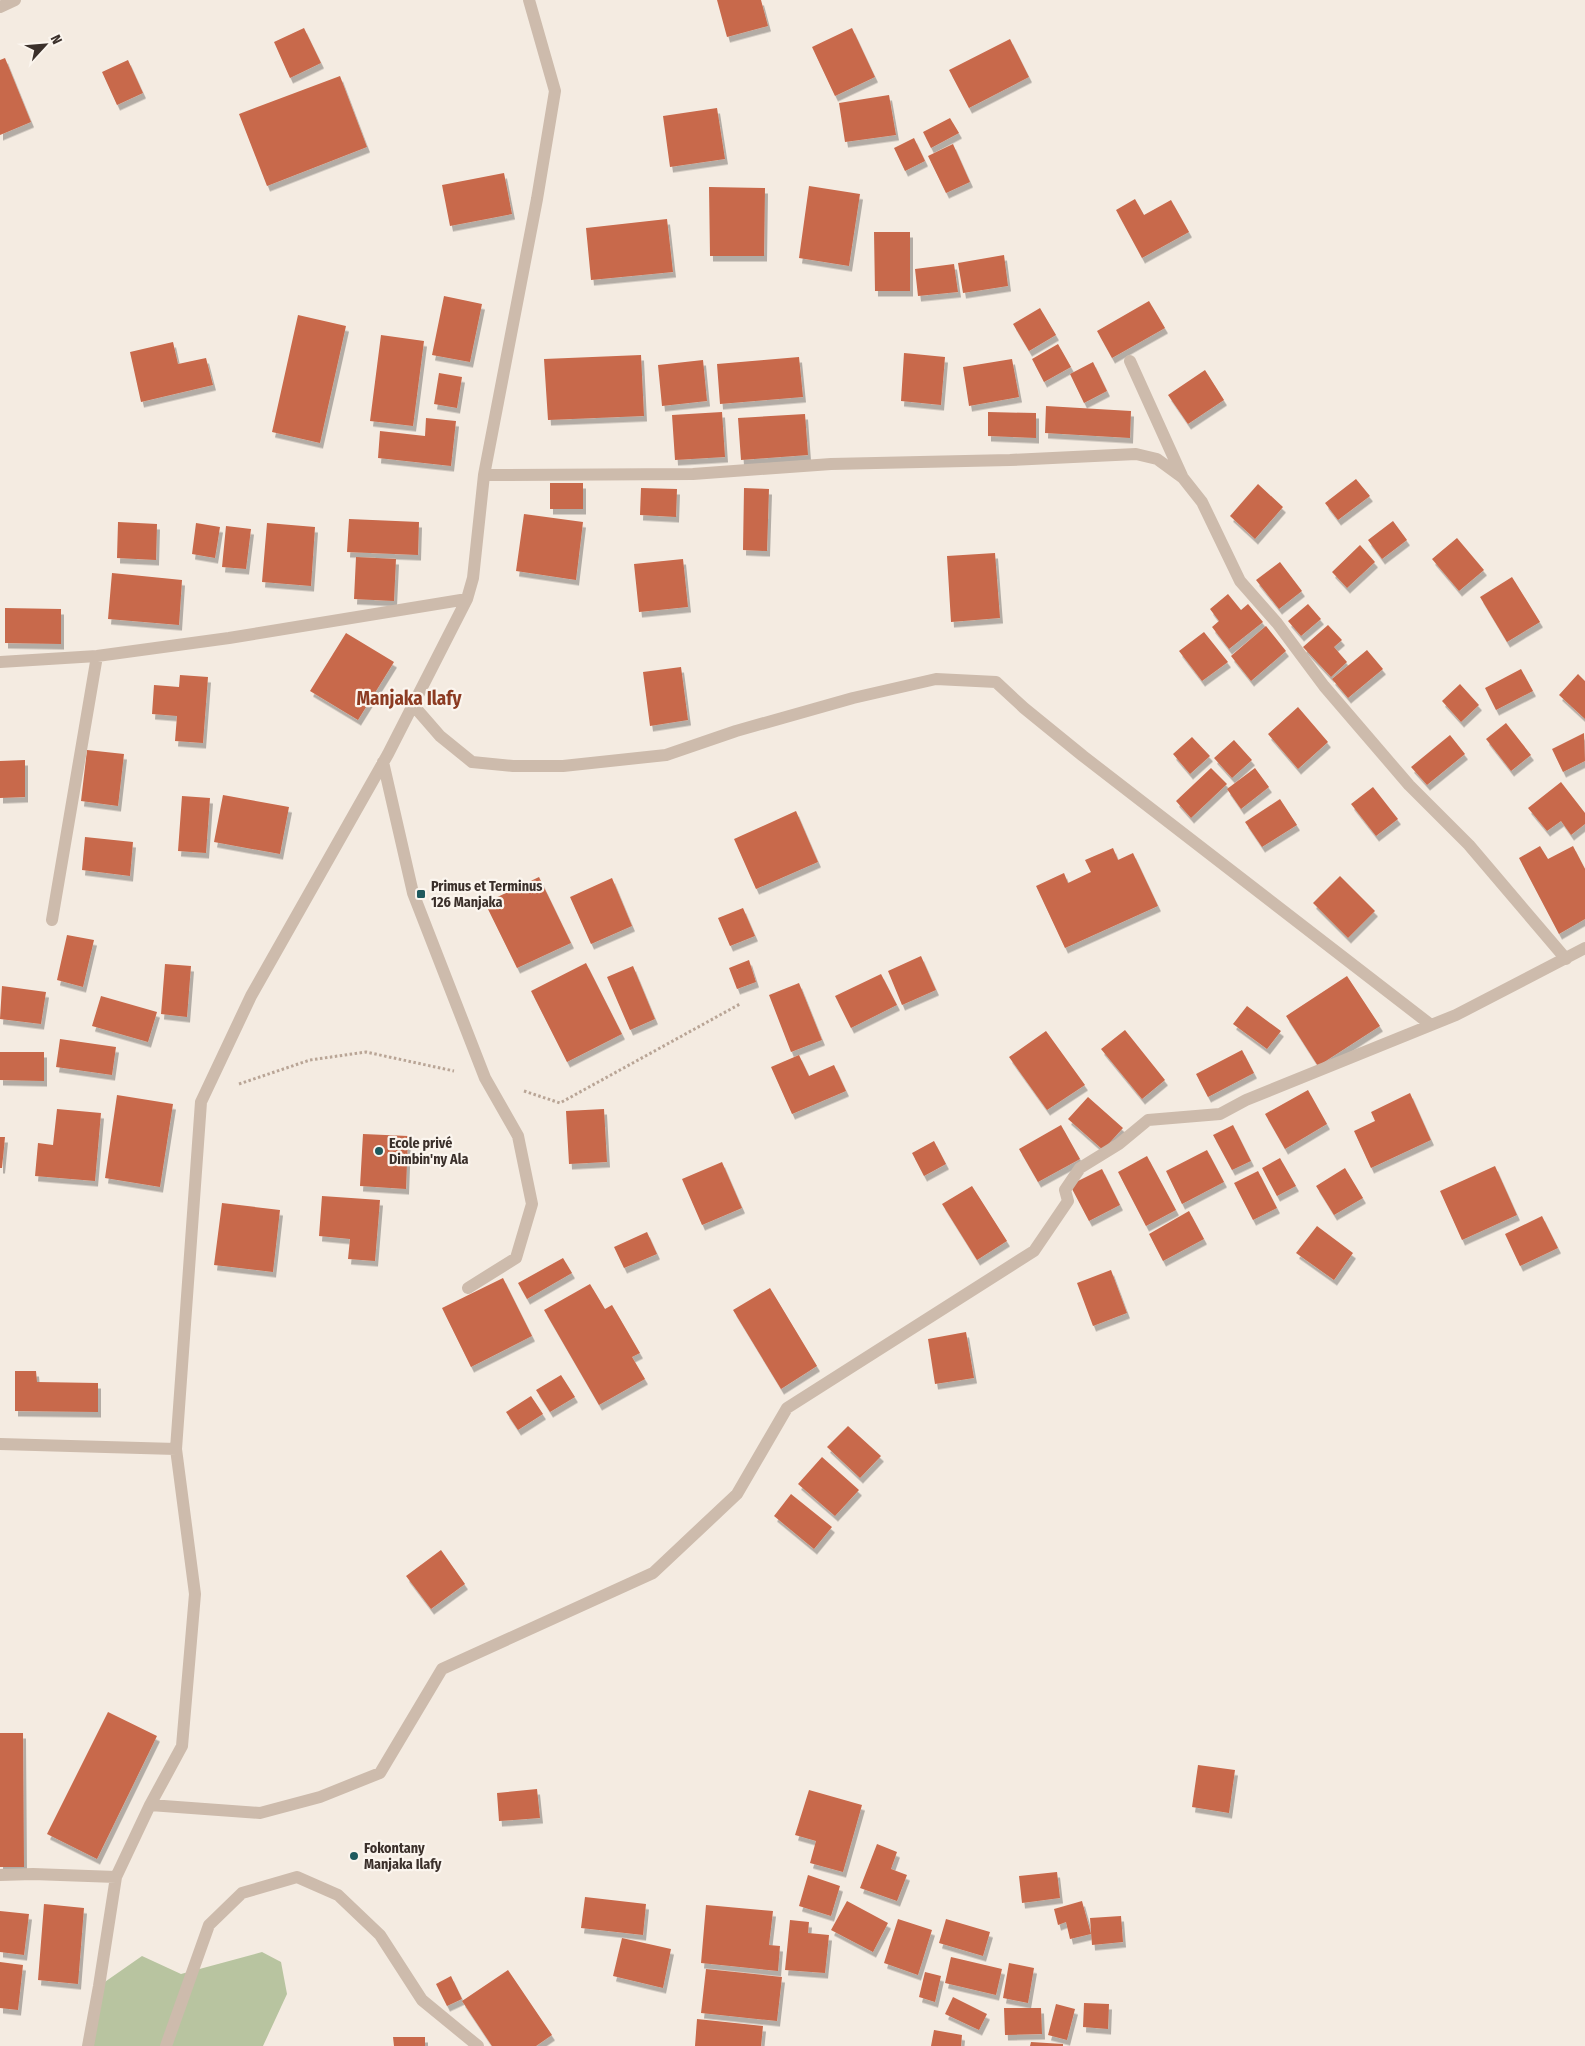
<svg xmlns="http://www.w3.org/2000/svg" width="1585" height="2046" font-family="'Fira Sans Condensed',sans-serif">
  <defs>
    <filter id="shadow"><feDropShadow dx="3" dy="5.5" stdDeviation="0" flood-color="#0004"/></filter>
  </defs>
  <rect width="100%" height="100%" fill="#f4ebe1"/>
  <!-- green -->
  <path fill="#b8c4a0" d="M262,1952L281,1962L287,1994L263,2046H88L99,1986L142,1956L181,1974Z"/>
  <!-- building -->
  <path fill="#c8694b" filter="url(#shadow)" d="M717,0H761L768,26L727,37Z
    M304,28L321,63L290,78L274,42Z
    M852,28L875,77L835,96L812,47Z
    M1010,39L1029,77L969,108L949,70Z
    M5,58L31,122L0,135V60Z
    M128,60L143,93L117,105L102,72Z
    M340,76L367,147L267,186L239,114Z
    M889,95L896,135L845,142L839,103Z
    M717,108L725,159L670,167L663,116Z
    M950,118L959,133L931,148L923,132Z
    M914,138L925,161L905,171L894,148Z
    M953,144L970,182L946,193L928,156Z
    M504,173L512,214L450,226L442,185Z
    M809,186L860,194L849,266L799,258Z
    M709,187L765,188L764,256H710Z
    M1135,199L1144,215L1171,200L1189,232L1142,258L1116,210Z
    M667,219L673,272L591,280L586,228Z
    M874,232H910V291H875Z
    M1004,255L1008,286L963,293L958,263Z
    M954,264L958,292L918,296L915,269Z
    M444,296L482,304L470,362L432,355Z
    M1149,301L1165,328L1112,358L1097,331Z
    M1040,308L1056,335L1029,351L1013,324Z
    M298,315L346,326L320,443L272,432Z
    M381,335L424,341L413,426L370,421Z
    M173,342L178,364L206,358L213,385L141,402L130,352Z
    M1058,344L1071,367L1044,382L1032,359Z
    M904,353L945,357L941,405L901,401Z
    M641,355L644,416L548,420L544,359Z
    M799,357L803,397L720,404L717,364Z
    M1012,359L1019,397L969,406L963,367Z
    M703,360L707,401L662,406L658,365Z
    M1093,362L1107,391L1084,403L1070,374Z
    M1205,370L1224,400L1188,424L1168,395Z
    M439,373L462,377L457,408L434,404Z
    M1046,406L1131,411L1130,438L1045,433Z
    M722,412L725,457L675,460L672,415Z
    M988,412L1036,413V438L988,436Z
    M805,414L808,455L741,460L738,418Z
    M426,418L456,421L451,466L378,458L380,431L425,436Z
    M1356,479L1370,496L1338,520L1325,503Z
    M550,483H583V509H550Z
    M1258,484L1283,507L1255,539L1230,516Z
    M641,488L677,489L676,517L640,515Z
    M744,488L769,489L767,551L743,550Z
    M524,514L583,522L576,580L516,571Z
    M349,519L419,522L418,555L347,552Z
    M1393,521L1407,540L1382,559L1368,540Z
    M118,522L157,524L156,560L117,558Z
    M196,523L220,527L215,558L192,554Z
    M267,523L315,527L311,586L262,582Z
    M226,526L251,529L246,569L222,567Z
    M1457,538L1484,570L1459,591L1432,559Z
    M1360,545L1375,562L1347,588L1332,572Z
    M995,553L1000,618L951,622L947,556Z
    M356,557L396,559L394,601L354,599Z
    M683,559L688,607L639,612L634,564Z
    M1280,562L1302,591L1279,609L1256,580Z
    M112,573L182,580L179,625L108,619Z
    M1512,577L1540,622L1507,642L1480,597Z
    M1228,594L1241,610L1248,604L1263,622L1229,649L1212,627L1219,621L1210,609Z
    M1308,604L1321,619L1301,636L1288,621Z
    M5,608L61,609V644L5,643Z
    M1328,625L1342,640L1334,647L1347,662L1331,677L1303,647Z
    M1266,626L1286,651L1251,681L1231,656Z
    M1204,632L1228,662L1202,681L1179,651Z
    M346,633L394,662L358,720L310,691Z
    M1367,650L1383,669L1348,698L1332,679Z
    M681,667L688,720L650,726L643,672Z
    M1521,669L1533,691L1496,710L1485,688Z
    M1578,674L1585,681V719L1559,695Z
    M180,675L208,677L203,743L175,741L177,716L152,714L154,685L179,687Z
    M1460,684L1479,705L1461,722L1442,701Z
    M1298,707L1328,742L1298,769L1268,734Z
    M1506,723L1531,755L1511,771L1486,739Z
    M1584,733L1585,761L1563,772L1552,749Z
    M1450,735L1465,754L1427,785L1411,767Z
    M1192,737L1210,756L1190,774L1173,754Z
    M1234,740L1252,760L1232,778L1214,758Z
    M87,750L124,754L118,806L81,801Z
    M25,760V797L0,798V761Z
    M1211,768L1227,784L1191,818L1176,801Z
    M1255,768L1269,787L1241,809L1227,789Z
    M1561,782L1585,813V824L1571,835L1561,821L1547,831L1528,808Z
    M1373,787L1398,819L1376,836L1351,804Z
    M223,795L289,807L280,854L214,842Z
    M182,796L210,798L206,853L178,851Z
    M1280,799L1297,825L1262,847L1245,822Z
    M796,811L818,862L756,889L734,839Z
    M85,837L133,842L130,876L82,870Z
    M1540,846L1548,859L1573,846L1585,869V919L1559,934L1519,858Z
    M1113,848L1118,860L1133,853L1158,906L1065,948L1036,886L1064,873L1068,883L1091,872L1085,860Z
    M1340,876L1375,911L1348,938L1313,903Z
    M539,877L571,943L517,968L485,903Z
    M612,878L632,926L591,944L570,897Z
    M743,908L755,936L730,946L718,918Z
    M67,935L94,940L83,987L57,980Z
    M921,956L936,990L902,1005L888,971Z
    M749,960L756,982L737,989L729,968Z
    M586,963L622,1034L567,1062L531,991Z
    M165,964L191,966L187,1017L161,1014Z
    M633,966L655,1019L630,1030L607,977Z
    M881,974L897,1005L851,1028L835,996Z
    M1347,976L1380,1026L1318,1066L1286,1016Z
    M799,983L822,1040L791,1052L769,995Z
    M2,986L46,992L41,1024L0,1019Z
    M101,996L157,1012L148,1042L92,1026Z
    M1247,1006L1281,1031L1267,1049L1233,1024Z
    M1125,1030L1165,1080L1142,1099L1101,1049Z
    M1046,1031L1085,1085L1047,1110L1009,1057Z
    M60,1039L116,1047L112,1075L56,1067Z
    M1242,1050L1254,1073L1208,1097L1196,1074Z
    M0,1052H44V1081L0,1080Z
    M799,1055L809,1076L834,1065L846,1091L792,1114L771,1067Z
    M1308,1090L1327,1124L1285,1149L1265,1114Z
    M1410,1093L1431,1140L1371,1168L1354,1131L1375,1121L1371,1112Z
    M117,1095L173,1104L160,1187L105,1178Z
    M1088,1097L1123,1128L1103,1150L1068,1119Z
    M57,1109L101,1113L95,1181L35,1176L38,1143L53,1145Z
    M604,1109L607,1162L569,1164L566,1111Z
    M1061,1125L1080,1159L1038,1182L1019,1149Z
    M1233,1125L1251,1161L1232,1170L1213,1135Z
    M363,1134L408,1136L406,1189L360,1186Z
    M0,1137H5L2,1168H0Z
    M934,1141L946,1164L924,1176L912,1153Z
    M1207,1150L1224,1182L1182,1204L1166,1171Z
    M1147,1156L1176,1210L1146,1226L1118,1172Z
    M1280,1158L1296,1186L1277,1196L1262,1168Z
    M722,1162L742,1208L702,1225L682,1179Z
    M1495,1166L1517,1215L1462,1240L1440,1191Z
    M1345,1168L1363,1198L1334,1215L1316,1186Z
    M1102,1169L1120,1205L1089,1221L1070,1185Z
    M1258,1171L1277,1208L1253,1220L1234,1183Z
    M972,1186L1007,1241L977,1260L942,1204Z
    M322,1196L380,1200L375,1261L348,1259L350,1239L319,1236Z
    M222,1203L280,1210L273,1272L214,1265Z
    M1189,1211L1204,1239L1163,1261L1149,1234Z
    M1542,1216L1558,1248L1520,1266L1505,1234Z
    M1317,1226L1353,1253L1334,1280L1296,1253Z
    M647,1232L657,1254L624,1268L614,1247Z
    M563,1258L572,1273L527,1299L518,1283Z
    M1111,1270L1127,1313L1093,1326L1077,1283Z
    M503,1278L532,1336L471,1367L442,1308Z
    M590,1284L605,1309L612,1305L640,1353L632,1357L645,1379L599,1405L544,1310Z
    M770,1288L817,1366L781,1389L733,1310Z
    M966,1332L974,1378L935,1384L928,1339Z
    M15,1371H36L37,1382L98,1383V1412L15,1411Z
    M561,1375L575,1397L550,1412L536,1390Z
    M531,1396L543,1414L518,1430L506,1412Z
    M848,1426L881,1456L860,1478L827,1447Z
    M822,1457L859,1490L835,1516L798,1484Z
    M791,1494L832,1527L814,1549L774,1516Z
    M441,1550L465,1584L431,1609L406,1576Z
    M108,1712L157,1736L97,1859L47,1834Z
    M0,1733H23L24,1867H0Z
    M1198,1765L1235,1770L1229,1813L1192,1807Z
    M537,1789L540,1818L499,1821L497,1793Z
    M809,1790L862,1805L843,1872L810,1863L816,1841L795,1835Z
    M877,1844L897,1852L891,1869L907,1875L897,1901L860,1888Z
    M1057,1872L1060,1898L1022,1903L1019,1876Z
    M808,1875L840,1886L831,1916L799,1906Z
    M585,1897L646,1904L643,1935L581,1928Z
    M847,1901L888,1923L873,1952L831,1930Z
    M1082,1901L1091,1934L1070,1939L1066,1922L1058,1925L1054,1909Z
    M44,1904L84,1908L78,1984L38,1980Z
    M706,1905L773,1911L769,1945L780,1946L778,1971L701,1963Z
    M0,1911L29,1914L24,1955L0,1952Z
    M1121,1916L1123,1942L1092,1945L1090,1918Z
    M898,1919L932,1930L918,1975L884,1963Z
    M946,1919L990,1932L983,1956L939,1943Z
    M790,1920L809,1922L808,1933L829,1935L825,1973L785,1970Z
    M622,1938L671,1949L663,1988L613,1976Z
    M951,1957L1002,1969L996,1995L945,1983Z
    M0,1962L23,1965L18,2010L0,2008Z
    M1009,1963L1034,1968L1028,2003L1003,1998Z
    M706,1969L782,1977L777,2021L701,2013Z
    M508,1970L552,2035L536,2046H492L462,2001Z
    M925,1972L941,1976L935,2002L919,1997Z
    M451,1976L462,1999L447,2006L436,1984Z
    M953,1997L987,2014L979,2030L945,2014Z
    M1084,2003L1109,2004L1108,2029L1083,2027Z
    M1056,2004L1075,2009L1067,2040L1048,2035Z
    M1004,2008H1041L1042,2034L1005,2035Z
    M697,2019L763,2026L761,2046H695Z
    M934,2030L962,2035L961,2046H931Z
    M393,2037H425V2046H394Z
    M1031,2042L1063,2044V2046H1030Z"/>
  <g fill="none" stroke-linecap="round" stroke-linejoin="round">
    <!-- path -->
    <path stroke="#b9a596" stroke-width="3" stroke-dasharray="2.5 2.5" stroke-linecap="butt" d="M239,1084L310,1060L366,1052L454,1071
      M524,1091L560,1103L740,1004"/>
    <!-- minor -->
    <path stroke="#cdbbac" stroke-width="12" d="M0,7L15,0
      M1130,361L1182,476
      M484,475L693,474L831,464L1010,460L1136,454L1157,459L1183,478L1202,502L1240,581L1277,623L1324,686L1409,785L1469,845L1566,959
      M0,662L97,656L229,638L467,599
      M413,705L440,736L472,762L513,766H563L666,755L736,731L853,698L936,679L996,682L1024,708L1083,756L1431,1025
      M383,762L413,893L485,1078L518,1136L532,1204L516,1258L468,1288
      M52,920L97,656
      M0,1444L176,1449
      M150,1805L260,1813L320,1797L380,1773L442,1669L653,1573L737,1494L787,1408L1034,1251L1068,1201L1065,1190L1080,1168L1119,1144L1148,1120L1220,1114L1246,1100L1456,1015L1585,948
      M0,1875L33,1874L116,1877
      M88,2046L99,1986L116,1877L150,1805L182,1746L195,1594L176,1449L201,1102L251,996L388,754L467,599L473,578L484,475L537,199L555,91L529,0
      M166,2046L209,1925L242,1893L297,1877L338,1895L380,1935L422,2000L478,2046"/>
  </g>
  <!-- markers -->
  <g fill="#1f5a5e" stroke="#fbf5ee" stroke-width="2">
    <rect x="416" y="889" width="10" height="10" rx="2.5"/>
    <circle cx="379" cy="1151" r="5"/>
    <circle cx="354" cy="1856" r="5"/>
  </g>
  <g text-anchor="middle" stroke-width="4.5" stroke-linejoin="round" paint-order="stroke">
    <!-- poi labels -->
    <g font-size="14" font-weight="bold" fill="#3b302b" stroke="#fbf5ee" text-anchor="start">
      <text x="431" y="891">Primus et Terminus<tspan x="431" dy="16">126 Manjaka</tspan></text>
      <text x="389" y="1148">Ecole privé<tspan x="389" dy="16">Dimbin'ny Ala</tspan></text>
      <text x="364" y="1853">Fokontany<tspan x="364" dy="16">Manjaka Ilafy</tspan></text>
    </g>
    <!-- district labels -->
    <g font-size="19" font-weight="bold" fill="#8c3b22" stroke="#fbf5ee">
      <text x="409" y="705">Manjaka Ilafy</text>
    </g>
  </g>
  <!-- north arrow -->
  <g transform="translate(45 45) rotate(64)" stroke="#fbf5ee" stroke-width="4" paint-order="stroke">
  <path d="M0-4L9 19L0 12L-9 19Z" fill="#3b302b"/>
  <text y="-8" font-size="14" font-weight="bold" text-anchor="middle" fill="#3b302b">N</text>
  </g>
</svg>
